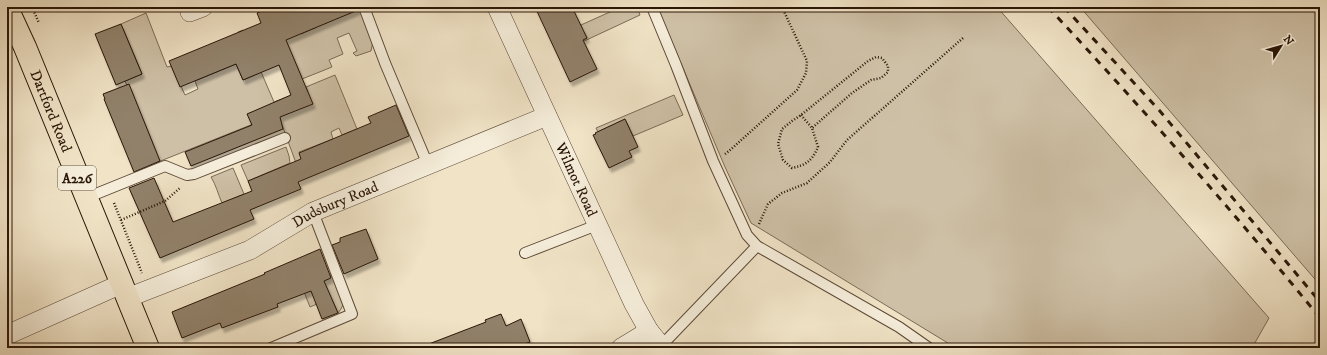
<svg xmlns="http://www.w3.org/2000/svg" width="1327" height="355" font-family="'IM FELL DW Pica',serif">
  <defs>
    <filter id="shadow"><feDropShadow dx="2.5" dy="4.5" stdDeviation="1" flood-color="#0004"/></filter>
  </defs>
  <rect width="100%" height="100%" fill="#f0e3c6"/>
  <filter id="stains"><feTurbulence type="fractalNoise" baseFrequency=".005" numOctaves="4"/><feColorMatrix values="0 0 0 0 .2 0 0 0 0 .09 0 0 0 0 .02 0 0 0 .5 -.17"/></filter>
  <radialGradient id="worn" r=".72"><stop offset=".6" stop-color="#630" stop-opacity="0"/><stop offset="1" stop-color="#630" stop-opacity=".3"/></radialGradient>
  <!-- green -->
  <path fill="#cec0a6" stroke="#7c6b56" d="M350,7H361L373,41L371,51L356,56L353,53L357,51L349,33L337,38L343,54L329,60L332,67L302,79L295,63L281,69L270,43L298,29L301,34L315,28Z
    M621,7H637L640,15L580,43L579,42L587,38L584,32L572,29Z
    M657,7H997L1269,318L1252,348H956L751,223L725,167Z
    M1080,7H1320V285Z
    M146,13L167,67L172,66L185,95L198,89L195,81L236,64L243,80L255,75L238,32L243,30L274,102L292,95L308,92L306,87L335,75L357,129L342,135L339,128L331,132L333,139L299,152L302,160L296,163L278,114L138,170L128,88L125,81L142,74L121,24Z
    M674,95L683,115L633,136L625,119L598,132L596,128Z
    M286,147L289,156L290,163L248,181L241,165Z
    M233,168L244,194L222,203C218,194 216,185 211,177Z
    M333,273L344,302L341,309L338,313L331,298L310,307L302,287L331,276V274Z"/>
  <!-- building -->
  <path fill="#91816a" stroke="#2a1607" filter="url(#shadow)" d="M271,7H358V10L286,40L313,104L280,117L283,129L191,166L185,152L252,125L247,114L291,95L279,65L243,80L236,64L180,87L169,61L261,23L257,13Z
    M535,7H572L587,38L583,40L597,69L570,82Z
    M121,24L142,74L116,85L95,34Z
    M129,84L160,161L134,172L104,99H105L103,94Z
    M396,105L409,136L298,182L301,189L250,210L254,219L160,258L129,188L154,178L173,222L252,191L248,181L301,159L299,153L371,123L368,117Z
    M625,119L638,147L629,151L632,157L609,168L593,135L596,134L595,133Z
    M366,229L378,259L344,274L332,245L340,242V238Z
    M320,249L331,278L324,281L338,313L322,319L311,291L277,304L278,307L222,328L220,323L182,338L172,312L265,274L264,273Z
    M501,314L506,326L521,319L530,342L514,348H421V347L486,322L485,320Z"/>
  <g fill="none" stroke-linecap="round" stroke-linejoin="round">
    <defs>
      <path id="service" d="M364,7L385,63L428,165
        M652,7L676,65L713,161L747,235L757,246L661,346
        M86,198L165,166L187,175L194,174L285,138
        M757,246L899,327L929,348
        M525,253L597,225
        M271,348L352,314L313,212"/>
      <g id="minor">
        <path id="s1" d="M497,7L634,304L649,331L663,348"/>
        <path d="M190,12L203,7"/>
        <path id="s2" d="M127,298L250,250L313,212L547,116"/>
        <path d="M7,335L121,284"/>
        <path d="M621,348L649,331"/>
      </g>
      <g id="primary">
        <path id="s3" d="M7,8L25,47L148,348"/>
      </g>
    </defs>
    <!-- service casing -->
    <use href="#service" stroke="#5c4937" stroke-width="12"/>
    <!-- minor casing -->
    <use href="#minor" stroke="#5c4937" stroke-width="20"/>
    <!-- primary casing -->
    <use href="#primary" stroke="#2a1607" stroke-width="24"/>
    <!-- path -->
    <path stroke="#2a1607" stroke-width="2.5" stroke-dasharray="1 2" stroke-linecap="butt" d="M32,7L39,23
      M801,115L812,128L818,147C812,161 806,165 792,168L783,160L778,144L782,129L792,121L801,115L868,61L876,57L882,58L888,66V72L881,78L871,80L852,93L812,128
      M725,154L729,151L797,90L806,73L807,61L782,7
      M114,203L142,273
      M121,220L165,201L180,188
      M759,224L768,204L782,193L807,183L830,162L847,140L963,38"/>
    <!-- service -->
    <use href="#service" stroke="#f5edda" stroke-width="10"/>
    <!-- minor -->
    <use href="#minor" stroke="#f5edda" stroke-width="19"/>
    <!-- primary -->
    <use href="#primary" stroke="#f0e3c6" stroke-width="22"/>
    <!-- rail -->
    <path stroke="#2a1607" stroke-width="3" stroke-dasharray="7 7" stroke-linecap="butt" d="M1048,7C1142,108 1233,211 1320,318
      M1064,7L1159,110L1320,302"/>
  </g>
  <g text-anchor="middle" stroke-width="3.5" stroke-linejoin="round" paint-order="stroke">
    <!-- shield labels -->
    <rect fill="#f5edda" stroke="#675646" stroke-width="1" x="58" y="166" width="38" height="24" rx="3"/>
    <g font-size="14" font-weight="bold" fill="#2a1607">
      <text x="77" y="183">A226</text>
    </g>
    <!-- street labels -->
    <g font-size="15" fill="#2a1607" stroke="#f5edda">
      <text dy="5" stroke="none"><textPath href="#s3" startOffset="112">Dartford Road</textPath></text>
      <text dy="5" stroke="none"><textPath href="#s1" startOffset="190">Wilmot Road</textPath></text>
      <text dy="5" stroke="none"><textPath href="#s2" startOffset="229">Dudsbury Road</textPath></text>
    </g>
  </g>
  <!-- margin -->
  <rect width="1327" height="355" fill="none" stroke="#f0e3c6" stroke-width="24"/>
  <rect x="8" y="8" width="1311" height="339" fill="none" stroke="#2a1607" stroke-width="2"/>
  <rect x="12" y="12" width="1303" height="331" fill="none" stroke="#2a1607"/>
  <!-- north arrow -->
  <g transform="translate(1281 46) rotate(53)" stroke="#f5edda" stroke-width="3" paint-order="stroke">
  <path d="M0-3L7 15L0 10L-7 15Z" fill="#2a1607"/>
  <text y="-6" font-size="11" font-weight="bold" text-anchor="middle" fill="#2a1607">N</text>
  </g>
  <rect width="100%" height="100%" filter="url(#stains)"/>
  <rect width="100%" height="100%" fill="url(#worn)"/>
</svg>
